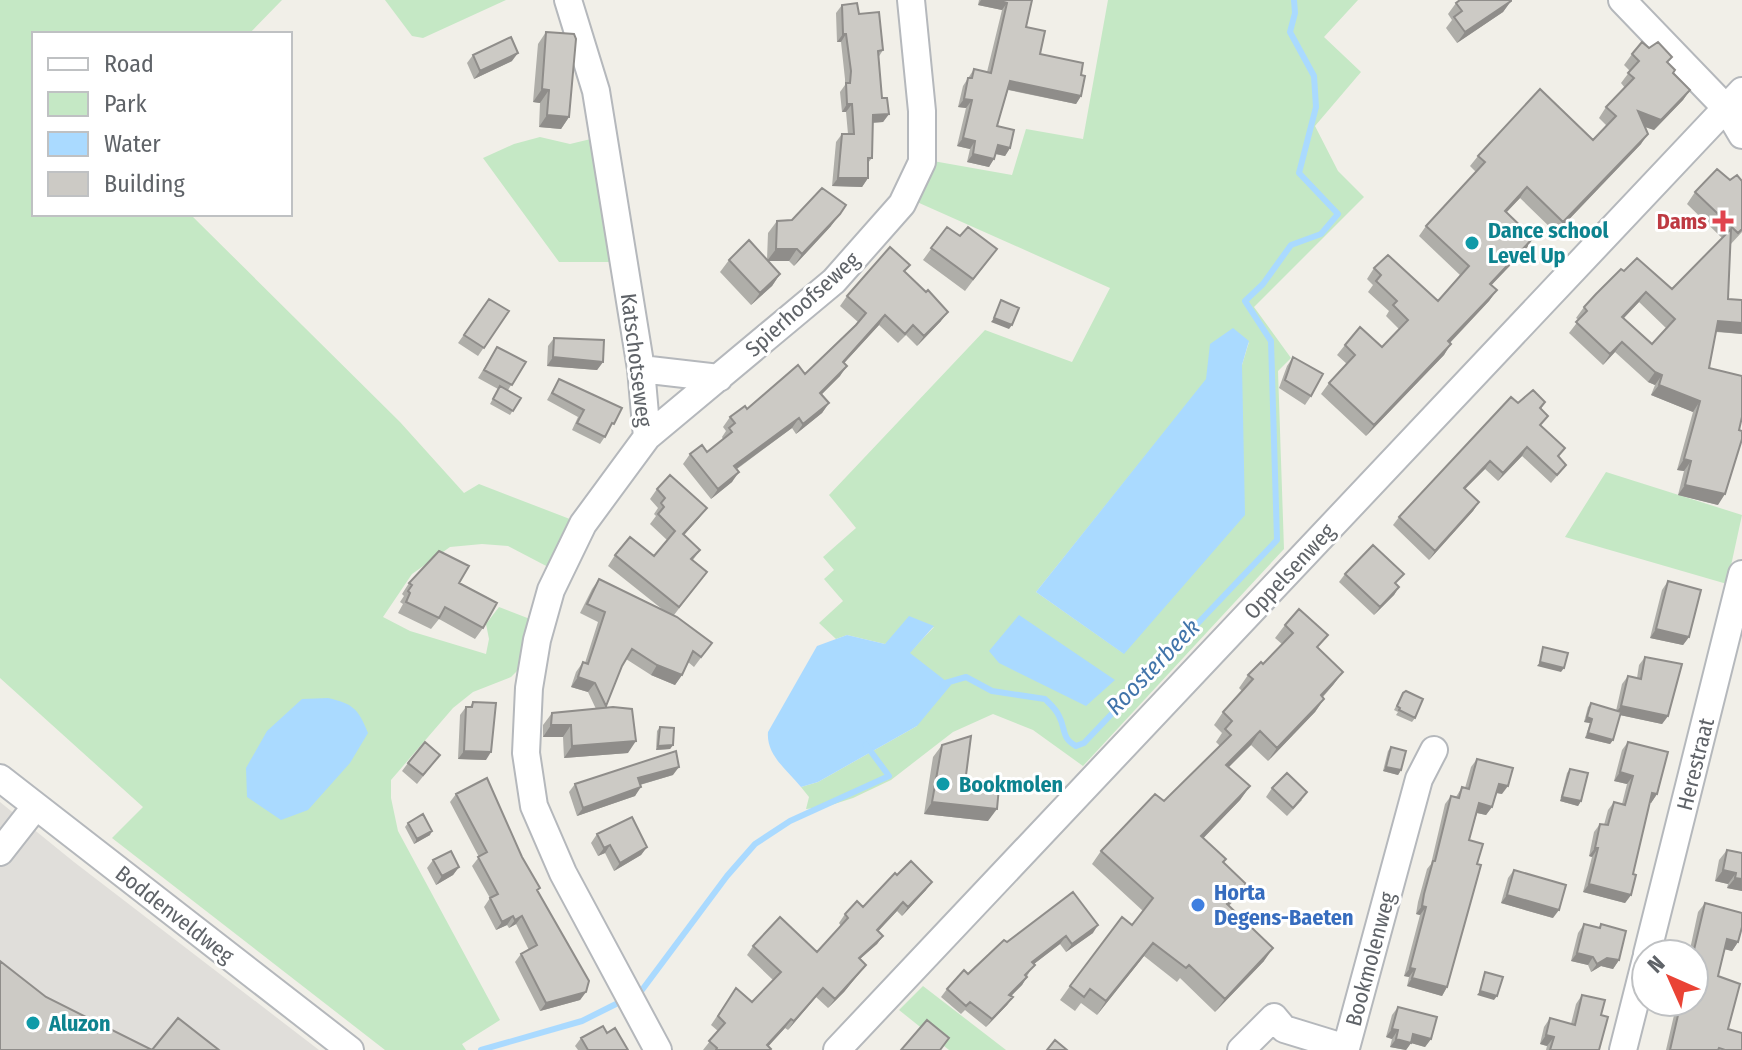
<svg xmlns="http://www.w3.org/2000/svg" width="1742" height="1050" font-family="'Fira Sans Condensed',sans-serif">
  <rect width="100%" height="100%" fill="#f1efe8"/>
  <!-- industrial -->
  <path fill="#e0deda" d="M0,802L74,862L319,1050H0Z"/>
  <!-- green -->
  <path fill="#c5e8c5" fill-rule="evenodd" d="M0,0H282L249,34H34V214H190L400,422L464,493L479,484L575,521L552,569L508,546L482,544L450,547L412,574L383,617L410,631L486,654L489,639L486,624L499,607L530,619L521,667L511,677L473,692L453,708L391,780V798L398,831L500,1020L462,1044L466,1050H385L112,838L143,807L0,678Z
    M385,0H506L423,38L412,36Z
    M1108,0H1358L1324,37L1361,72L1315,126L1338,171L1364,197L1254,307L1291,358L1278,371L1284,549L1083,766L1033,730L993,714L953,732L891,780L853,798L825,807L806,809L809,797L801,787L818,782L917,726L909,653L934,627L885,644L847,635L836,639L819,623L843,601L824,579L834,570L823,557L856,528L829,495L985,330L1072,362L1110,288L917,202L933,161L1012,175L1026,129L1083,139ZM1249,342L1242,365L1123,653L1036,592L1207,379Z
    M540,137L570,144L595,138L615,262H559L483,158L514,144Z
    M1606,472L1742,515L1727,584L1565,537Z
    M923,986L1006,1050H949L899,1010Z"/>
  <!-- water -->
  <path fill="#aadaff" d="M1233,328L1249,341L1242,365L1245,515L1124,654L1036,592L1206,379L1210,344Z
    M1019,615L1115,680L1086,706L999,663L989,651Z
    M909,616L934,626L910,653L951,685L917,726L818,782L801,787C787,770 766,755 768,732L817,646L847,635L885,644Z
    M328,698C353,704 358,708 368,733L350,763L308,810L281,820L247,797L246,768L267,731L302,699Z"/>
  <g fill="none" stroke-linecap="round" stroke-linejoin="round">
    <!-- stream -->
    <path stroke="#aadaff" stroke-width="6" d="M942,684L966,677L992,691L1045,699C1050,704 1056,709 1059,716C1066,729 1061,738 1076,746L1084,743L1277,540L1271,341L1245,301L1263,284L1291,245L1321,234L1338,214L1299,173L1316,107L1314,76L1290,32L1295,13L1294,0
      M642,990L727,876L755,844L790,821L889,776L866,745
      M481,1050L582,1021L616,1004"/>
    <defs>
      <path id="minor" d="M568,0L596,91L641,369L647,437L583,524L551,590L537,640L529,688L526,753L534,806L563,873L658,1050
        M1622,0L1726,108L1742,135
        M641,369L719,378
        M647,437L834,281L902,204L922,162V111L911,0
        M0,778L350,1050
        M0,852L36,806
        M1647,954L1742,574
        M837,1050L1742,91
        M1241,1050L1274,1017L1284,1029L1346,1048L1419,779L1434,750
        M1623,1050L1646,959"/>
    </defs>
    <!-- minor casing -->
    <use href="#minor" stroke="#b5b8bc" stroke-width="30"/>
    <!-- minor -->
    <use href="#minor" stroke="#fff" stroke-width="26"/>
  </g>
  <!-- wall -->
  <path fill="#afaea9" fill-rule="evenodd" d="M979,0H1032L1026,27L1040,54L1081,75V96L1076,104L1008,90L997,126L1010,148L1005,156L995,154L989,167L967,162L970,149L957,146L966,108L958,107L963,86L974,69L987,72L1002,10L978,5Z
    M1511,1L1503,12L1457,43L1446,28L1452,20L1448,14L1456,3Z
    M842,5L859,14L883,50L878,58L882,98L889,114L883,122L872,123V158L868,163V178L862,187L832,186L836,142L842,134H848L846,112H842L840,92L845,85V79L841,42H837L836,13Z
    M546,32L569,117L561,129L539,127L540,103L533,102L538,44Z
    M1632,54L1668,63L1673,73L1690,90L1683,100L1654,130L1645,127L1641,144L1556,233L1520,198L1506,213L1533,238L1526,249L1491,285L1497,290L1489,301L1450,343L1444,355L1366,436L1321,394L1329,383L1347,364L1337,355L1345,345L1382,347L1399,329L1386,316L1389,311L1368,292L1373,285L1367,279L1374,268L1438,301L1460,275L1419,236L1426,226L1476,172L1470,166L1478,156L1593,140L1607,126L1599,118L1606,107L1625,88L1621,83L1630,71L1624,65Z
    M473,55L512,61L474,79L467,63Z
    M1730,180L1742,181V232L1730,245L1728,299L1742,300V334L1716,332L1709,368L1718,505L1678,495L1684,471L1677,470L1693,412L1651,395L1655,385L1648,382L1615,352L1603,365L1569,333L1579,320L1576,318L1584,307L1624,271L1672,289L1722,238L1687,204L1695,192ZM1639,302L1666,328L1652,344L1624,318Z
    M777,221L831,226L794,266L789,261H768L780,274L772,286L751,305L720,272L729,260H767L768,233Z
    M947,227L960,236L997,249L965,291L923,260Z
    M910,265L904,272L941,321L917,346L906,335L898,343L879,325L844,363L840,376L822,394L829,403L822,413L796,434L792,428L737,469L732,482L711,499L683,464L690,454L707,452L723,439L722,437L726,431L723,427L730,417L747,409L805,374L858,322L840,306L847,296Z
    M489,299L509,311L478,356L458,343Z
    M554,338L603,362L597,370L547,366L548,346Z
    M497,347L526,362L508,390L521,398L510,415L490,404L498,389L478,378Z
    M1293,357L1311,396L1305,405L1279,388L1287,366Z
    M559,379L608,432L600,444L572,430L578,417L547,400Z
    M1545,402L1541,409V426L1559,457L1566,465L1551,483L1522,456L1498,481L1485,469L1465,489L1479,502L1473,511L1429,560L1393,525L1399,517L1518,403Z
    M657,489L707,508L699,518L684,535L700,550L693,560L707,572L674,615L712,643L694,667L688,662L682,675L675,685L651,675L626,659L622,666L605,708L628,753L564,758L563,737H543V725L552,713L596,709L588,692L571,687L576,672L583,662L585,663L598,622L580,613L592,589L599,579L662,609L608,566L615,555L654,556L667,540L650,524L656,516L654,514L658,508L650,499Z
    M1345,574L1396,584L1399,587L1394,595L1374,615L1339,582Z
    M1668,581L1689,637L1683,645L1650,638L1662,590Z
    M409,583H459L483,628L475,639L439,619L431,629L398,613L403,604L400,602L404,596L402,594Z
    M1285,625L1318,648L1343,672L1333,685L1323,697L1324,699L1315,712L1268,761L1251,745L1228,767L1250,786L1240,800L1203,838L1224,862L1237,897L1229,906L1264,961L1215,1012L1180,978L1177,982L1144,956L1097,1015L1081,1003L1075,1011L1060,1000L1070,986L1132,925L1143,911L1092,864L1101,851L1164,801L1220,746L1216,742L1222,733L1214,725L1223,712L1242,691L1239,688L1248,675L1263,664L1282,644L1275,638Z
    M1645,657L1668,716L1662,724L1620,715L1613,740L1610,744L1585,738L1590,723L1584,722L1588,707L1591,703L1616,711L1622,684L1628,676L1637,678L1639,665Z
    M1403,693L1415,718L1412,722L1396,715L1398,712L1394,710Z
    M473,702L486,760L458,759L460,715L466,707H470Z
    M660,727L673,745L670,749L656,750L657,731Z
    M1628,742L1657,794L1651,803L1650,802L1633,874L1631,895L1625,903L1583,892L1592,857L1589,856L1594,832L1600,824L1604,825L1608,810L1614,802L1622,804L1627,784L1614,781L1622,750Z
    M942,745L988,821L924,814L933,757Z
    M1391,747L1401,770L1398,775L1383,771L1388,751Z
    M440,755L417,784L402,771L408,763Z
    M1477,759L1502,794L1496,793L1492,807L1486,815L1477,813L1469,840L1447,987L1442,996L1407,986L1409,977L1404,976L1420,915L1416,914L1418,902L1427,869L1431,864L1445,804L1451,796L1456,797L1462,787L1465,788L1471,767Z
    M1570,769L1581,801L1578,806L1560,801L1567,773Z
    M673,775L640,785L635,796L577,816L569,792L575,784Z
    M1272,788L1302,800L1287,816L1266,797Z
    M456,794L538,892L586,992L580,1000L540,1011L515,962L521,954L529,950L516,924L509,928L507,925L496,930L484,907L490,898L472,866L479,857L450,802Z
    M408,823L430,835L414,844L405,827Z
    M597,834L647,847L641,855L614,871L605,853L598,856L591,843Z
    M1727,850L1742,853V891L1727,888L1728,884L1715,881L1719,860Z
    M433,860L459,867L453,875L436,885L427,868Z
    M1514,870L1553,918L1501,903L1508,878Z
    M897,875L926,890L902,916L897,911L878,931L883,936L877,944L860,959L866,965L844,992L828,1008L816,997L788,1030L785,1028L768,1046L771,1050H703L718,1031L711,1025L736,988L752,1002L773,980L747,955L753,946L817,952L841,926L839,923L845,914L863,907Z
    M1705,903L1738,942L1732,951L1724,949L1718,976L1728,1029L1742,1050H1666L1677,1002H1694V954H1689L1698,912Z
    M1584,924L1599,928L1601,924L1619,960L1613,969L1601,966L1591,972L1588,965L1571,961L1578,933Z
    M1093,933L1066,952L1060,944L1034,964L1022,985L1011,996L1013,997L1007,1005L986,1027L965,1010L961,1014L941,997L947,989L968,974L1007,942Z
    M1582,995L1601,1015L1599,1050H1546L1547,1046L1540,1044L1544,1027L1550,1018L1571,1024L1576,1004Z
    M1398,1007L1431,1039L1425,1047L1411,1043L1406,1050L1390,1047L1392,1039L1386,1037L1392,1015Z
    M607,1033L628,1050H578L575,1046L581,1038Z"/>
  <!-- shaded-wall -->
  <path fill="#8f8d8a" d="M981,0H997L1007,3L1002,10L978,5Z
    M1511,1L1503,12L1457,43L1465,32Z
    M843,34H846L841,42H837Z
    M518,53L512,61L474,79L480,71Z
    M1010,81L1081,96L1076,104L1005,89Z
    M542,89L549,90L540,103L533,102Z
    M1690,90L1683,100L1654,130L1631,122L1638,111Z
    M964,99L972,100L966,108L958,107Z
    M847,104H852L846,112H842Z
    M889,114L883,122L867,123L873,115Z
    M547,115L569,117L561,129L539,127Z
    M1648,134L1641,144L1556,233L1563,222Z
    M963,138L975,141L970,149L957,146Z
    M998,145L1010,148L1005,156L992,153Z
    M973,154L994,159L989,167L967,162Z
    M838,178H868L862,187L832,186Z
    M1527,187L1520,198L1497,222L1505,211Z
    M840,214L831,226L794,266L802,254Z
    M1533,238L1526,249L1483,294L1490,284Z
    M776,249H797L789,261H767Z
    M780,274L772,286L751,305L760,293Z
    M1497,290L1489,301L1441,352L1448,341Z
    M1646,292L1639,302L1615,327L1622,317Z
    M948,312L941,321L917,346L924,336Z
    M885,315L879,325L836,372L843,362Z
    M994,318L1012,325L1009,329L991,322Z
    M1718,321L1742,323V334L1711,331Z
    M1622,342L1615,352L1603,365L1610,354Z
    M1451,344L1444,355L1366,436L1374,425Z
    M553,357L603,362L597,370L547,366Z
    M847,366L840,376L813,403L820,393Z
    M1655,372L1662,375L1655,385L1648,382Z
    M1659,385L1700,401L1693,412L1651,395Z
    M829,403L822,413L796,434L803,424Z
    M799,418L792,428L728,475L734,466Z
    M1527,447L1522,456L1498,481L1503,473Z
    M1684,459L1691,461L1684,471L1677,470Z
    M1490,461L1485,469L1458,496L1464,488Z
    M739,472L732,482L711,499L718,489Z
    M1685,485L1725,494L1718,505L1678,495Z
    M1479,502L1473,511L1429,560L1435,551Z
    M707,508L699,518L676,544L683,534Z
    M1399,587L1394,595L1374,615L1380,607Z
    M1656,629L1689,637L1683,645L1650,638Z
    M1540,662L1564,668L1561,672L1537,666Z
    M657,665L682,675L675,685L651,675Z
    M1343,672L1333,685L1311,709L1321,695Z
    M578,677L595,683L588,692L571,687Z
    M1324,699L1315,712L1268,761L1277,748Z
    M1621,706L1668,716L1662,724L1615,714Z
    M1587,717L1592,719L1590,723L1584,722Z
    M551,725H571L563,737H543Z
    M1260,731L1251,745L1217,779L1226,765Z
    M1588,733L1613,740L1610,744L1585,738Z
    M636,741L628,753L564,758L572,746Z
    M673,745L670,749L656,750L658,746Z
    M464,751L491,752L486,760L458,759Z
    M679,767L673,775L632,787L638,778Z
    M1386,767L1401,770L1398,775L1383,771Z
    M1620,772L1633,776L1627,784L1614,781Z
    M1499,784L1508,786L1502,794L1493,792Z
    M1250,786L1240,800L1192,850L1201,836Z
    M641,787L635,796L577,816L583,808Z
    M1652,793L1657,794L1651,803L1646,801Z
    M1562,797L1581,801L1578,806L1560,801Z
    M932,802L997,809L988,821L924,814Z
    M1479,803L1492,807L1486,815L1473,812Z
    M432,831L430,835L414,844L417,839Z
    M610,845L605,853L598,856L604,848Z
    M647,847L641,855L614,871L620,863Z
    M1595,848H1598L1592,857L1589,856Z
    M459,867L453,875L436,885L442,876Z
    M1723,870L1736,873L1728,884L1715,881Z
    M1735,878L1742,879V891L1727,888Z
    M932,882L926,890L902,916L908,907Z
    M1246,884L1237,897L1217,917L1227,904Z
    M1589,884L1631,895L1625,903L1583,892Z
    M1507,895L1559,910L1553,918L1501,903Z
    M903,902L897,911L871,939L877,930Z
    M1422,906L1426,907L1420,915L1416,914Z
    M513,916L507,925L496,930L502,922Z
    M522,916L516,924L509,928L515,920Z
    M1098,925L1093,933L1066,952L1072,944Z
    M883,936L877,944L852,966L859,958Z
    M1066,936L1060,944L1026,970L1032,962Z
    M1727,939L1738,942L1732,951L1720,948Z
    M1153,943L1144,956L1097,1015L1106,1001Z
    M1273,948L1264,961L1215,1012L1225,999Z
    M1577,953L1593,957L1588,965L1571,961Z
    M1607,958L1619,960L1613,969L1601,966L1591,972L1597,964Z
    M866,965L844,992L828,1008L835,999Z
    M1410,968L1415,969L1409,977L1404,976Z
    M1027,977L1022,985L1004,1003L1009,995Z
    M1412,978L1447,987L1442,996L1407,986Z
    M823,988L816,997L788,1030L794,1021Z
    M1480,991L1497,996L1494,1000L1477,995Z
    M586,992L580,1000L540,1011L546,1003Z
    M1013,997L1007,1005L986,1027L992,1019Z
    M791,1019L785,1028L765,1050L767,1045Z
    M1392,1029L1398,1030L1392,1039L1386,1037Z
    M1413,1034L1431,1039L1425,1047L1411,1043L1406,1050L1390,1047L1396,1039Z
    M1546,1035L1554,1037L1547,1046L1540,1044Z"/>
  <!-- building -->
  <path fill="#cccac5" stroke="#8f8d8a" stroke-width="2" fill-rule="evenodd" d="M997,0H1032L1026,27L1045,31L1040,54L1083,63L1081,75L1085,76L1081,96L1010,81L997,126L1014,130L1010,148L998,145L994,159L973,154L975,141L963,138L972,100L964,99L968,78H972L974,69L991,73L1007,3Z
    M1460,0H1511V1L1465,32L1454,17L1462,11L1456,3Z
    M857,3L859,14L879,12L883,50L878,51L882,98H887L889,114L873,115L872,158H868V178H838L842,134H854L852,104H847L846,83H850L851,71L846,34H843L842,5Z
    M546,32L574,34L576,39L569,117L547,115L549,90L542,89Z
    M511,37L518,53L480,71L473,55Z
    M1642,42L1649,48L1658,42L1672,57L1667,62L1675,70L1673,73L1690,90L1661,120L1638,111L1648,134L1563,222L1527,187L1505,211L1533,238L1490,284L1497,290L1448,341L1451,344L1374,425L1329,383L1355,355L1345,345L1360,327L1382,347L1408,320L1393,305L1397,301L1376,281L1381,275L1374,268L1388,255L1438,301L1469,266L1426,226L1485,162L1478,156L1540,89L1593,140L1616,116L1606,107L1634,78L1628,73L1639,61L1632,54Z
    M1717,169L1730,180L1737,175L1742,181V229L1738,233L1695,192Z
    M822,188L846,205L840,214L802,254L797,249H776L777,221L792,220Z
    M947,227L960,236L968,227L997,249L973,279L931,248Z
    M1731,229L1728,299L1742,300V323L1718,321L1709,368L1742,376V417L1739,430L1742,431V439L1725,494L1685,485L1691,461L1684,459L1700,401L1659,385L1662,375L1655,372L1622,342L1610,354L1576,322L1587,311L1584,307L1596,294L1621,269L1624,271L1637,258L1672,289ZM1646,292L1675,319L1652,344L1622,317Z
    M749,240L780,274L760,293L729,260Z
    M890,247L910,265L904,271L926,292L928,290L948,312L924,336L913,325L905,334L885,315L843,362L847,366L820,393L829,403L803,424L799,418L734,466L739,472L718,489L690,454L702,445L707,452L732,432L729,428L735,423L730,417L745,406L747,409L798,365L805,374L856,325L866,313L847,296Z
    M489,299L509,311L484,348L464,335Z
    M1001,300L1019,308L1012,325L994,318Z
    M554,338L604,340L603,362L553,357Z
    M497,347L526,362L512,385L484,370Z
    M1293,357L1323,374L1311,396L1285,380Z
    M559,379L622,408L614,424L612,423L605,437L577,423L584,410L552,393Z
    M500,386L521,398L513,411L493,399Z
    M1533,390L1545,402L1540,408L1548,416L1540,425L1565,448L1558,456L1566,465L1557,475L1527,447L1503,473L1490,461L1464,488L1479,502L1435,551L1399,517L1511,397L1518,403Z
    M670,475L707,508L683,534L700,550L691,559L707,572L679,607L615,555L630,537L654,556L675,531L658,514L664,507L661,503L665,498L657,489Z
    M1373,545L1404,574L1395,583L1399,587L1380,607L1345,574Z
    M439,551L469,566L459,583L497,603L483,628L445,607L439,618L406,602L410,593L408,591L412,585L409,583Z
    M599,579L677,617L712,643L701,657L693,651L682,675L657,665L632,649L622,666L606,706L595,683L578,677L583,662L588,664L605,612L587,604Z
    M1668,581L1701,590L1689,637L1656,629Z
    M1299,609L1328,635L1317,647L1343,672L1321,695L1324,699L1277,748L1260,731L1226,765L1250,786L1201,836L1226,859L1223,862L1246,884L1227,904L1273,948L1225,999L1189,965L1186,968L1153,943L1106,1001L1090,989L1084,997L1070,986L1122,917L1132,925L1153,898L1101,851L1155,794L1164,801L1231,735L1225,729L1232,721L1223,712L1253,679L1248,675L1261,662L1263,664L1293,633L1285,625Z
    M1543,647L1568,653L1564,668L1540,662Z
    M1645,657L1682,664L1668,716L1621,706L1628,676L1641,679Z
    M1406,691L1423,699L1415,718L1399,710L1400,708L1397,706L1403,693Z
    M473,702L496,703L491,752L464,751L466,707H472Z
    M1591,703L1621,712L1613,740L1588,733L1592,719L1587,717Z
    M613,707L632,709L636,741L572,746L571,725H551L552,713Z
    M660,727L674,728L673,745L658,746Z
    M971,736L965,783L999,787L997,809L932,802L942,745Z
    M425,742L440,755L423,775L408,763Z
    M1628,742L1668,752L1657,794L1652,793L1633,874L1636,875L1631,895L1589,884L1598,848H1595L1600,824L1608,825L1614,802L1625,805L1633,776L1620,772Z
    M1391,747L1406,751L1401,770L1386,767Z
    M676,751L679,767L638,778L641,787L583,808L575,784Z
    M1477,759L1513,768L1508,786L1499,784L1492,807L1479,803L1469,840L1483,844L1477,864L1481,865L1447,987L1412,978L1415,969L1410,968L1426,907L1422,906L1424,894L1433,861H1435L1451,796L1459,798L1462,787L1469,789Z
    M1570,769L1588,773L1581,801L1562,797Z
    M1287,773L1307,792L1293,808L1272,788Z
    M487,778L522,857L540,888L537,890L589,981L586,992L546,1003L521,954L537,945L522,916L515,920L513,916L502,922L490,898L498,894L478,857L487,852L456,794Z
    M423,814L432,831L417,839L408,823Z
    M632,817L647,847L620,863L610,845L604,848L597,834Z
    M1727,850L1742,853V879L1735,878L1736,873L1723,870Z
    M451,851L459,867L442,876L433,860Z
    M911,861L932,882L908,907L903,902L877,930L883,936L859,958L866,965L835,999L823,988L794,1021L791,1019L767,1045L771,1049L770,1050H716L717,1048L709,1041L725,1023L718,1016L736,988L752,1002L781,972L753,946L780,917L817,952L848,918L845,914L857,901L863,907L895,873L897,875Z
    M1514,870L1566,885L1559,910L1507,895Z
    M1073,892L1098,925L1072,944L1066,936L1032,962L1035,965L1025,975L1027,977L1009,995L1013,997L992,1019L970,1002L966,1006L947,989L964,970L968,974L1004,940L1007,942Z
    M1705,903L1742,913V927L1738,942L1727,939L1718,976L1740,984L1728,1029L1742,1033V1050H1725L1719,1048L1718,1050H1670L1681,1002H1694V954H1693Z
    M1584,924L1600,928L1601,924L1626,931L1619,960L1607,958L1597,964L1593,957L1577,953Z
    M0,961L46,997L152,1050L178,1018L219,1050H0Z
    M1485,972L1503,977L1497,996L1480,991Z
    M1582,995L1605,1000L1601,1015L1608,1017L1599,1050H1550L1554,1037L1546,1035L1550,1018L1575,1025Z
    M1398,1007L1437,1017L1431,1039L1413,1034L1411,1043L1396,1039L1398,1030L1392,1029Z
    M927,1020L949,1038L940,1050H901Z
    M603,1026L607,1033L615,1028L628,1050H588L581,1038Z
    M1055,1040L1067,1050H1047Z"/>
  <!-- markers -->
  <path fill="#e0444e" stroke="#fff" stroke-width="3" d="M1719 209h8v8h8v8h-8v8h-8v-8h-8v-8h8z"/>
  <g fill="#0f9aa8" stroke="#fff" stroke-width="3">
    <circle cx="1472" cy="243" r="8"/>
    <circle cx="943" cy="784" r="8"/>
    <circle cx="33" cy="1023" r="8"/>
  </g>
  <circle fill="#3f7fe0" stroke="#fff" stroke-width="3" cx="1198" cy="905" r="8"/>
  <g text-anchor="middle" stroke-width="6" stroke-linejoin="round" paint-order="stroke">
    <!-- health labels -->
    <g font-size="22" font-weight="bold" fill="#be3a42" stroke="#fff" text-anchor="end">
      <text x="1707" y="229">Dams</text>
    </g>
    <!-- culture labels -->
    <g font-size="22" font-weight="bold" fill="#0d838f" stroke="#fff" text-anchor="start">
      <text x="1488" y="238">Dance school<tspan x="1488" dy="25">Level Up</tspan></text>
      <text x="959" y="792">Bookmolen</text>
      <text x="49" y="1031">Aluzon</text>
    </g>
    <!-- street labels -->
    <g font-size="22" fill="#5f6368" stroke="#fff">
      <text transform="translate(802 304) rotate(-42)" y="8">Spierhoofseweg</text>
      <text transform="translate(637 360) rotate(83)" y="8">Katschotseweg</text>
      <text transform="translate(1289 571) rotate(-47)" y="8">Oppelsenweg</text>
      <text transform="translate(1695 764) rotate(-76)" y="8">Herestraat</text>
      <text transform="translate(175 914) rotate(38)" y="8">Boddenveldweg</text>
      <text transform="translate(1370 959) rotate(-75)" y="8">Bookmolenweg</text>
    </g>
    <!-- shop labels -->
    <g font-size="22" font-weight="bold" fill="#366cbe" stroke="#fff" text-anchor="start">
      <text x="1214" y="900">Horta<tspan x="1214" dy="25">Degens-Baeten</tspan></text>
    </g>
    <!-- water labels -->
    <g font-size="24" font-style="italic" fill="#4174aa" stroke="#fff">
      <text transform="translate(1153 667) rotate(-46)" y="8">Roosterbeek</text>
    </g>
  </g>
  <!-- legend -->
  <rect x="32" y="32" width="260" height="184" fill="#ffffff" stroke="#bfc1c3" stroke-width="2"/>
  <rect x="48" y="58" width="40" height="12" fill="#ffffff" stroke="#bfc1c3" stroke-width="2"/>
  <text x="104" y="72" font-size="24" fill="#5f6368">Road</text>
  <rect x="48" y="92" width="40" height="24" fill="#c5e8c5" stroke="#bfc1c3" stroke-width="2"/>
  <text x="104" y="112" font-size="24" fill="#5f6368">Park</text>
  <rect x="48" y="132" width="40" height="24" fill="#aadaff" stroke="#bfc1c3" stroke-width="2"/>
  <text x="104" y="152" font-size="24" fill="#5f6368">Water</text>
  <rect x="48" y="172" width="40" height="24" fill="#cccac5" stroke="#bfc1c3" stroke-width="2"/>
  <text x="104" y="192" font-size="24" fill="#5f6368">Building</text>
  <!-- north arrow -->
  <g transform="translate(1670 978) rotate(315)"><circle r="38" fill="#ffffff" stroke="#bfc1c3" stroke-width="2"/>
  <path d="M0-6L14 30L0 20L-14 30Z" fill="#ea4335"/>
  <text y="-12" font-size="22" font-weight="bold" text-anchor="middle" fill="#5f6368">N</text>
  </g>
</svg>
